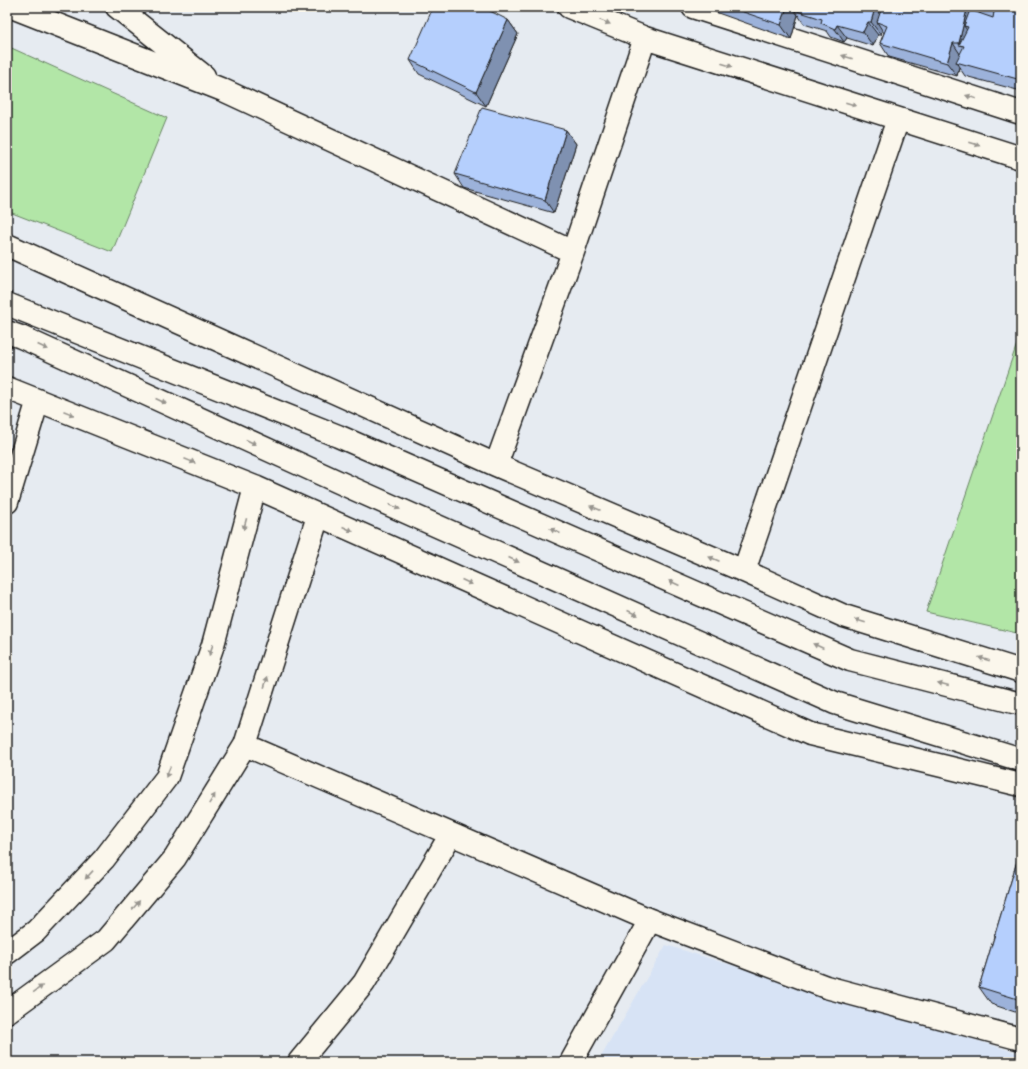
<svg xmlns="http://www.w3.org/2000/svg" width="1028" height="1069" font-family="Kalam,sans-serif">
  <rect width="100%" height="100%" fill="#e6ebf1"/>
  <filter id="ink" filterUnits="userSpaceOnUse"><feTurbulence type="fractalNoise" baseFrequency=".025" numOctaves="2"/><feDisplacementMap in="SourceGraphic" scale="8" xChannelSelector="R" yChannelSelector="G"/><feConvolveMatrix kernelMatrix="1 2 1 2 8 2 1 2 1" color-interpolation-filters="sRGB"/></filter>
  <g filter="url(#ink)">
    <!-- built -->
    <path fill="#d7e3f5" d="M666,945L1021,1054V1062H598Z"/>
    <!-- green -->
    <path fill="#b2e6a7" stroke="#678162" d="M7,46L167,118L112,252L7,211Z
      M1021,332V634L926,612Z"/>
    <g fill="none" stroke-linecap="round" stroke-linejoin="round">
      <defs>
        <path id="minor" d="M12,7L223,90L573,252
          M117,7L204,76
          M569,7L645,38L1021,158
          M693,7L1021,113
          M7,245L496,465L744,571L844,616L1021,671
          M7,388L255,487L810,734L1021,785
          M496,465L573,252L645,38
          M7,502L38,400
          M744,571L898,119
          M245,745L650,920L826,987L1021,1039
          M7,953L36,931L104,859L167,777L213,645L255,487
          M7,1012L106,940L175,858L245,745L318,516
          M299,1062L364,983L451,834
          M571,1062L650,920"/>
        <path id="major" d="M7,304L338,436L850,660L1021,704
          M7,332L21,337L354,489L835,703L1021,760"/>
      </defs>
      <!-- minor casing -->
      <use href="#minor" stroke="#1c1c1c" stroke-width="25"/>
      <!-- major casing -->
      <use href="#major" stroke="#1c1c1c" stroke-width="25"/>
      <!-- minor -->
      <use href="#minor" stroke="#fbf7ec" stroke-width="22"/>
      <!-- major -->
      <use href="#major" stroke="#fbf7ec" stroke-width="22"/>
    </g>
    <!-- wall -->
    <path fill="#9cb2da" stroke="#1c1c1c" d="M711,7H962L970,12L981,14L976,7H1021V91L965,76L959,67L957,76L889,57L880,43L884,33L882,30L881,35H878L873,46L847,38L844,42L831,37L827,31L804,24L798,15L791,39L715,12Z
      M508,20L518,34L486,106L419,74L410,60Z
      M566,130L576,144L554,213L464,188L455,174Z
      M1021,848V1014L991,1004L979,987Z"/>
    <!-- shaded-wall -->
    <path fill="#7f91b1" stroke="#1c1c1c" d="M787,7H800L794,10L798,15L791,39L781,25Z
      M875,8L885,22H877L882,30L881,35L871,22Z
      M967,9L977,22L968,27L964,26L973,39L964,46L960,45L959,43Z
      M508,20L518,34L486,106L476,92Z
      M868,22L878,35L873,46L863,32Z
      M837,25L847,38L844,42L835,29Z
      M953,43L962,57L956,62L959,67L957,76L947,63Z
      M566,130L576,144L554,213L545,200Z"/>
    <!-- building -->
    <path fill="#b5cffd" stroke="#1c1c1c" d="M434,7H482L508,20L476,92L410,60L431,12Z
      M729,7H787L781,25Z
      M796,7H872L875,8L871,22H868L863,32L837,25L835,29L821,23L822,19L794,10Z
      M882,7H962L967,9L959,43H953L947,63L880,43L887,26L877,22Z
      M979,7H1021V80L956,62L964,46L959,45L968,27L964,26L970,10L993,18L994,12Z
      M482,107L566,130L545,200L455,174Z
      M1021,848V1000L979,987Z"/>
    <!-- one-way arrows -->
    <defs><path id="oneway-solid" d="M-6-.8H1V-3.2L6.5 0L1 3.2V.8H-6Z"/></defs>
    <g fill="#97948e">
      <use href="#oneway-solid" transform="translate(605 22) rotate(22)"/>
      <use href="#oneway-solid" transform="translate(847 57) rotate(-162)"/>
      <use href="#oneway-solid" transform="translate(727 65) rotate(18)"/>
      <use href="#oneway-solid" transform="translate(971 97) rotate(-162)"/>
      <use href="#oneway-solid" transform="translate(851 104) rotate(18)"/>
      <use href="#oneway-solid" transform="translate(975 144) rotate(18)"/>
      <use href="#oneway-solid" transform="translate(43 347) rotate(25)"/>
      <use href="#oneway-solid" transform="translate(161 401) rotate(25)"/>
      <use href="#oneway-solid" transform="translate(69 413) rotate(22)"/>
      <use href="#oneway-solid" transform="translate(251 442) rotate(25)"/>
      <use href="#oneway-solid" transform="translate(190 461) rotate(22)"/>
      <use href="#oneway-solid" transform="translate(395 507) rotate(24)"/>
      <use href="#oneway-solid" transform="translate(595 508) rotate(-157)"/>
      <use href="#oneway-solid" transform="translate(245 524) rotate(105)"/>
      <use href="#oneway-solid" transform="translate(348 529) rotate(24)"/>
      <use href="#oneway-solid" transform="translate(555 531) rotate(-156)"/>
      <use href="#oneway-solid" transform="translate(714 559) rotate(-157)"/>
      <use href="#oneway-solid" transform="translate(514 560) rotate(24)"/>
      <use href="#oneway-solid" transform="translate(467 582) rotate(24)"/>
      <use href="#oneway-solid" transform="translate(674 583) rotate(-156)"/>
      <use href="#oneway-solid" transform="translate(633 613) rotate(24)"/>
      <use href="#oneway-solid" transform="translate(860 621) rotate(-163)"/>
      <use href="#oneway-solid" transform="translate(818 646) rotate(-156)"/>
      <use href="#oneway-solid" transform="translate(211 650) rotate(109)"/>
      <use href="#oneway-solid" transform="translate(984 659) rotate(-163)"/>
      <use href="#oneway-solid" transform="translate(266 682) rotate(-72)"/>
      <use href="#oneway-solid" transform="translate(943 684) rotate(-166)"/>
      <use href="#oneway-solid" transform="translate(168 772) rotate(113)"/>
      <use href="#oneway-solid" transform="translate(212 799) rotate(-58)"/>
      <use href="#oneway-solid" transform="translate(89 875) rotate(133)"/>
      <use href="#oneway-solid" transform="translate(136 905) rotate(-50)"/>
      <use href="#oneway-solid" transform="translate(38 989) rotate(-36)"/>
    </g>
  </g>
  <!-- margin -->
  <rect width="1028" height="1069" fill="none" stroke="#fbf7ec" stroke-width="24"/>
  <rect x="12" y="12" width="1004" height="1045" fill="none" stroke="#1c1c1c" stroke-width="1.5" filter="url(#ink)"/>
</svg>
